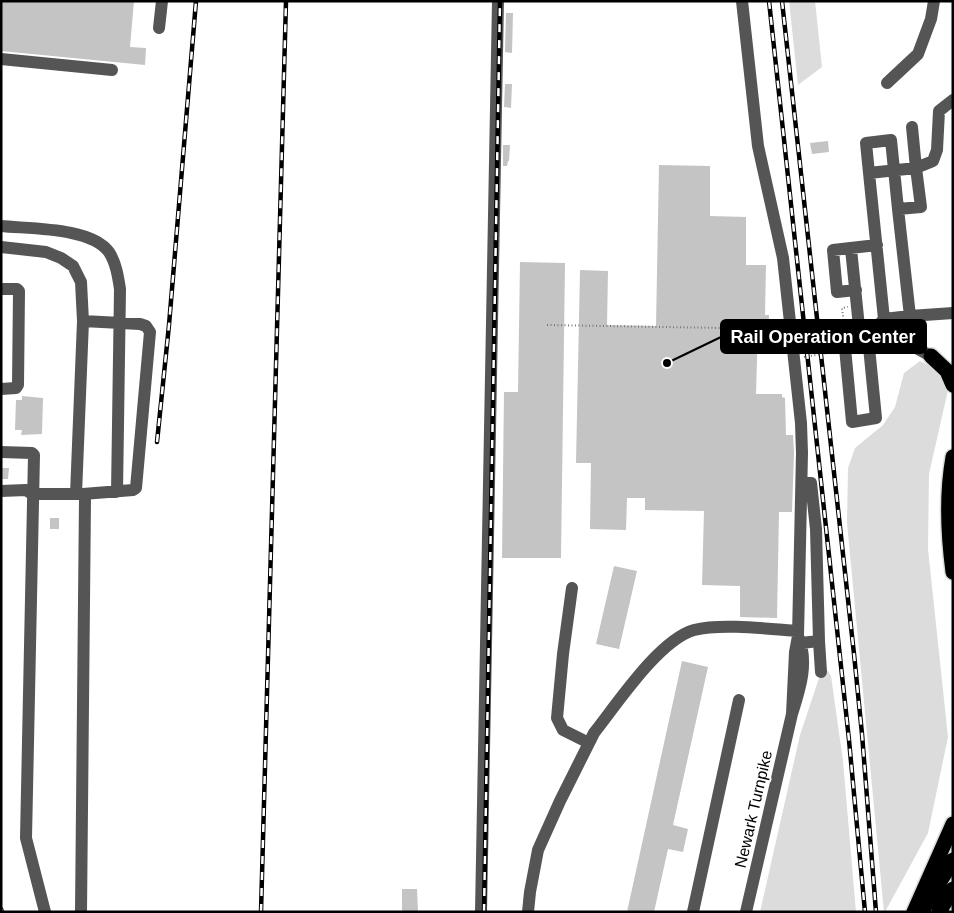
<svg xmlns="http://www.w3.org/2000/svg" width="954" height="913" font-family="Helvetica,sans-serif">
  <rect width="100%" height="100%" fill="#fff"/>
  <!-- green -->
  <path fill="#dcdcdc" d="M789,1H815L822,67L798,85Z
    M920,361L938,370L948,390L929,474L928,549L948,737L928,833L885,912H884L847,523L848,468L855,448L883,425L895,407L904,373Z
    M826,671H828L831,676L843,761L856,912H760L800,735L818,681L820,676Z"/>
  <!-- building -->
  <path fill="#c4c4c4" d="M1,1H134L130,47L146,48L145,65L1,51Z
    M506,13H513L512,53L505,52Z
    M505,84H512L511,108L504,107Z
    M828,141L829,152L812,154L810,143Z
    M503,145H510L509,161H508L507,166H503Z
    M659,165L710,166V216L746,217V265H766L765,315H769V326L758,325L756,394H782V397L785,398L786,435H793L794,452L792,512H779L777,618L740,617V586L702,585L704,511L645,510V498H627L626,530L590,529L591,463H576L580,270L608,271L607,325L656,326Z
    M520,262L565,263L561,558H502L504,392H518Z
    M22,396L43,398L42,434L21,435L22,430H15L16,400H22Z
    M1,468H9L8,479H1Z
    M50,518H59V529H50Z
    M614,566L637,571L619,649L596,644Z
    M682,661L708,667L673,825L688,829L683,852L668,849L654,912H627Z
    M402,889H417L418,911H402Z"/>
  <g fill="none" stroke-linecap="round" stroke-linejoin="round">
    <defs>
      <path id="highway" d="M931,356L947,371L953,385
        M953,457C946,496 948,534 953,572
        M925,906L953,860
        M914,912L953,824
        M939,912L953,889"/>
    </defs>
    <!-- highway casing -->
    <use href="#highway" stroke="#dbdbdb" stroke-width="18"/>
    <!-- path -->
    <path stroke="#777" stroke-width="2" stroke-dasharray="1 2.5" stroke-linecap="butt" d="M804,357L827,353L835,324H844L842,308L848,307"/>
    <!-- minor -->
    <path stroke="#555" stroke-width="12" d="M742,1L758,146L783,258L801,423L802,453L798,636
      M159,28L162,1
      M1,59L112,70
      M887,83L918,54L931,19L934,1
      M869,173L884,319C898,340 909,344 931,356
      M898,209L891,140L866,143L869,173L916,168L912,127
      M1,226C30,229 91,227 109,252C116,263 118,276 120,289L117,492
      M1,247L46,252L61,258L73,266L81,282L83,321L76,494
      M851,249L861,346L845,348L852,422L876,418L868,337
      M1,289H17L19,291L18,385L16,388L1,389
      M856,290L837,292L833,250L877,245
      M910,316L953,313
      M83,321L140,324L146,326L150,332L136,488L133,490L83,494
      M861,346L884,319L910,316L898,209L921,207L916,168L933,161L937,150L939,111L953,100
      M1,452L32,453L34,455L26,838L45,912
      M1,491L26,490L32,494H83L85,498L81,912
      M572,588L563,654L557,718L563,730L589,743
      M819,641L821,672
      M801,643L819,641L816,529L811,483L802,482
      M481,912L498,1
      M528,912L530,892L538,850L560,801L594,733C617,704 659,640 694,630C721,623 770,629 798,631
      M693,912L739,700
      M746,912L792,714C800,689 809,662 798,636L795,652L792,714"/>
    <!-- highway -->
    <use href="#highway" stroke="#000" stroke-width="15"/>
    <defs>
      <path id="rail" d="M769,1L849,740L865,912
        M782,1L854,654L862,734L876,912
        M157,442L169,325L196,1
        M1,909L2,912
        M261,912L286,1
        M484,912L500,1"/>
    </defs>
    <!-- rail casing -->
    <use href="#rail" stroke="#000" stroke-width="4.5"/>
    <!-- rail -->
    <use href="#rail" stroke="#fff" stroke-width="2.5" stroke-dasharray="8" stroke-linecap="butt"/>
    <!-- path-bridge -->
    <path stroke="#777" stroke-width="2" stroke-dasharray="1 2.5" stroke-linecap="butt" d="M547,325L838,330"/>
  </g>
  <g text-anchor="middle" stroke-width="4" stroke-linejoin="round" paint-order="stroke">
    <!-- street labels -->
    <g font-size="16" fill="#000" stroke="#fff">
      <text transform="translate(753 809) rotate(-77)" y="6">Newark Turnpike</text>
    </g>
  </g>
  <!-- callouts -->
  <path fill="none" stroke="#000" stroke-width="2" d="M667 363L721 337"/>
  <circle fill="#000" stroke="#fff" stroke-width="2" cx="667" cy="363" r="5"/>
  <rect fill="#000" stroke="#000" stroke-width="2" x="721" y="320" width="205" height="33" rx="5"/>
  <g font-size="18" text-anchor="middle" font-weight="bold" fill="#fff">
    <text x="823" y="343">Rail Operation Center</text>
  </g>
  <!-- border -->
  <rect width="954" height="913" fill="none" stroke="#000000" stroke-width="5"/>
</svg>
